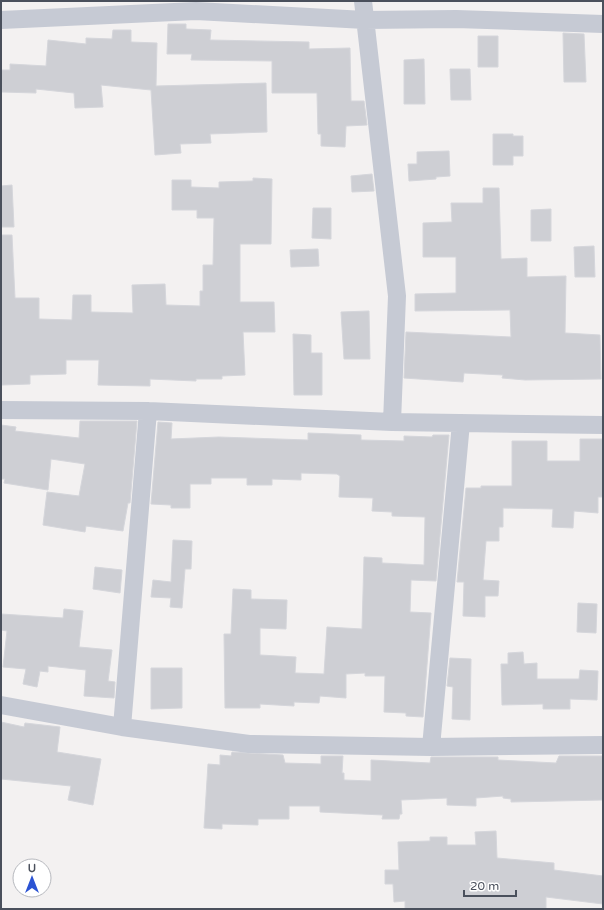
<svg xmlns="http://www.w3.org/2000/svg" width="604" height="910" font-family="'Varela Round',sans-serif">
  <rect width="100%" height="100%" fill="#f3f1f1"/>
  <!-- building -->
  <path fill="#cecfd4" stroke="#d5d6db" d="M168,24H186V29L211,30L210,40L309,42V49L350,48L351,101H364L367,125L346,126L345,147L321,146V134H318L317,93H272V61L191,60L192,54H167Z
    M113,30H131V42L157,43L156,86L266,83L267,132L210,134L211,143L180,144L181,153L155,155L151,90L101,85L103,107L75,108L74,93L36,89V93L2,92L1,70H10V64L46,66L48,40L86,44V38L112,39Z
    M563,33L584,34L586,82H564Z
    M478,36H498V67H478Z
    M424,59L425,104H404V60Z
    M450,69H470L471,100H451Z
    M493,134H513V136H523V156H513V165H493Z
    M449,151L450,176L436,177V179L409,181L408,164H417V152Z
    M372,174L374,191L352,192L351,176Z
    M253,178L272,179L271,244H240V302H274L275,332H243L245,375L222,376V379H196V381L150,379V386L98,385L99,360H66V374L30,375V384L2,385L1,235H12L15,298H39V319L72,320L73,295H91V312L133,313L132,285L165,284L166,305L200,306V291H203V265H213L214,218H197V210H172V180H191V187L219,188V182L253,181Z
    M12,185L14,227H1V186Z
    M483,188H499L501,259L527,258V277L566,276L565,333L600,335L601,379L525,380L502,378L503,375L464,373L463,382L404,378L406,332L511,337L510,310L415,311V294L456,293V257H423V223L452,222L451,203H483Z
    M313,208H331V239L312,238Z
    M551,209V241H531V210Z
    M594,246L595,277H575L574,247Z
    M318,249L319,266L291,267L290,250Z
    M369,311L370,359H344L341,312Z
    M293,334L311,335V353H322V395H294Z
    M80,421H137L130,503H128L123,531L86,526L85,532L43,525L47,492L79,496L85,464L51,459L48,490L4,483L5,479H1V425L16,427L15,431L79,438Z
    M158,422L172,423L171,439L219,437L308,440V433L361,435V440L404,441V436L432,437L433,435H449L436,581L411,580L410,612L431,613L423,717L406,716V713L384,712L385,676H365V673L346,674V698L320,696L319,703L294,702V706L260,704V708H225L224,634H231L233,589L251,590V599L287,600L286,629L260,628V655L296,657L295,673L324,674L327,627L362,629L364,557L382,558V563L424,565L425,517L392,516V512L372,511L373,498L339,497L340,476L337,474L301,473V480L272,479V485H247V478H211V484H190V508H171V505L151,504Z
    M580,439H603V497H598V513L574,511L573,528L552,527L553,509L503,508V527H499V541H486L483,580L499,581L498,596H485V617L463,616L464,582H457L466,488H481V486H512V441H547V461H580Z
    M173,540L192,541L191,569H185L182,608L170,607L171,598L151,597L153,580L171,582Z
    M95,567L122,570L120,593L93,589Z
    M578,603L597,604L596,633L577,632Z
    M64,609L83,611L79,647L112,650L108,681L115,682L114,698L84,696L86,670L48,666V672L40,671L37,687L23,684L26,669L3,667L7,631L1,630V614L63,618Z
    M523,652L524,664L537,663V679H579L580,670L598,671L597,700L570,699V709H543V704L502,705L501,664H508V653Z
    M450,658L471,659L470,720L452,719L453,687L447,686Z
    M151,668H182V708L151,709Z
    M1,722L24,727L25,723L60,727L57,752L101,759L93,805L68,800L71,786L1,779Z
    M232,752L283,755L285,763L321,764V756H343L342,773H344V780L371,781V760L430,763L431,757H498V760L556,763L559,756H603V800L511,802V799L503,798V796L476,798V806L447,805V798L401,800L402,814H400L399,819H382L383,815L320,812V806H289V819H258V825L222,824V829L204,828L208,764L220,765V755L231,756Z
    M496,831L497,858L554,863V870L603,876V904L546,897V909H405V901L394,902L393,884H385V870H399L398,842L430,841V837H447V845H476L475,832Z"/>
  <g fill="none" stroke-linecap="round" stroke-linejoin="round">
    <!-- minor -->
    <path stroke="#c6cad4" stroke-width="18" d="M363,1L397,296L392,422
      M1,20L196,11L365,20L456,19L603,24
      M1,410L148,411L392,422L603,425
      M1,705L122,727L249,744L431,747L603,745
      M122,727L148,411
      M431,747L461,423"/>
  </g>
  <!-- border -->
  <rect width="604" height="910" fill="none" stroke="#4a505c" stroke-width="4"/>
  <!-- north arrow -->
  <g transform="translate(32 878)"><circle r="19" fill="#ffffff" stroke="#b7b9be"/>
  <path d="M0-3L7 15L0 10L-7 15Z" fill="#2b53d3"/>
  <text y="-6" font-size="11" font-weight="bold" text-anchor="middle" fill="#4a505c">U</text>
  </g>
  <!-- scale -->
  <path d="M464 890v6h52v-6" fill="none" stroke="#4a505c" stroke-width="2"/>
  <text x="470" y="890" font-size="12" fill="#4a505c" stroke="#ffffff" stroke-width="3" paint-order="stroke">20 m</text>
</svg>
